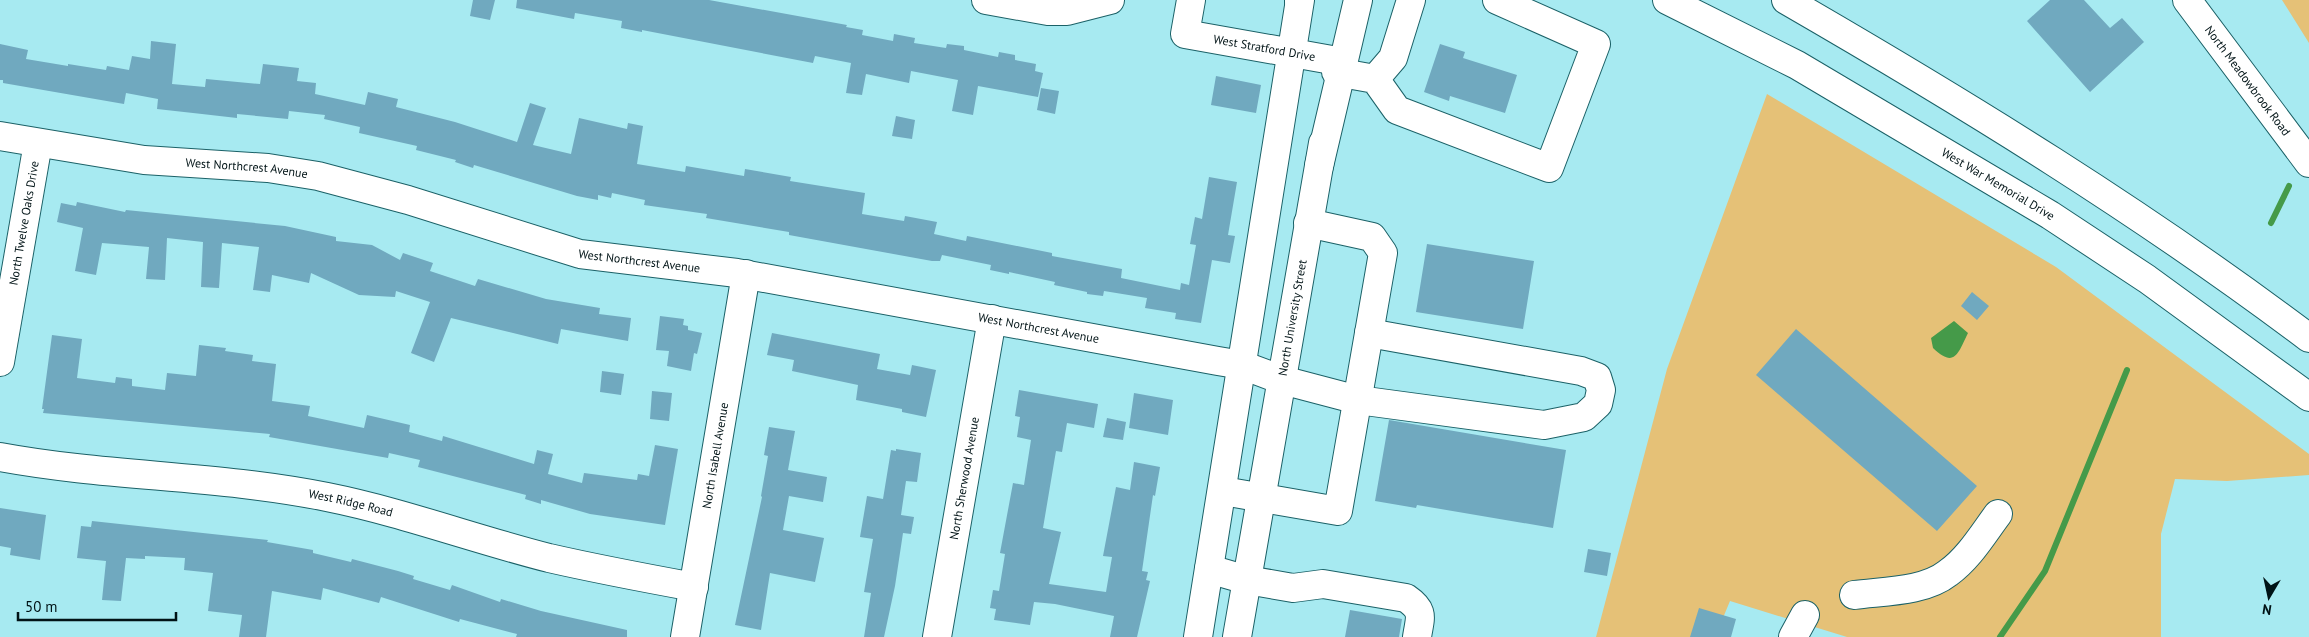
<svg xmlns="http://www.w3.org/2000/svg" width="2309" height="637" font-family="'PT Sans',sans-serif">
  <rect width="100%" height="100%" fill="#a7eaf1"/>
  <!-- green -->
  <path fill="#e5c177" d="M2282,0H2309V43Z
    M1767,94L2056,267L2309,454V475L2227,481L2175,479L2161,534V637H1847L1730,601L1715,637H1596L1667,369Z"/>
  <!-- water -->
  <path fill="#459a49" d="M1954,321L1968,333C1958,353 1955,369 1933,348L1931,338Z"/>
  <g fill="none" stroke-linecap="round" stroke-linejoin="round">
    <!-- stream -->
    <path stroke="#459a49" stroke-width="6" d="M2271,223L2289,186
      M2000,637L2045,571L2127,370"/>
  </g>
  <!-- building -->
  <path fill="#70a9bf" d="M473,0H495L490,20L470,16Z
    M517,0H709L847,25L846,27L863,30L862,35L893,41L894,34L915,38L914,43L946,48L947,44L964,46V50L998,57L999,52L1015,55V60L1036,64L1035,71L1043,73L1038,97L978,86L973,115L952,111L958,80L911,71L909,83L866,74L862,95L846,93L851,63L815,56L813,63L642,30V32L621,28L622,21L575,13L574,19L516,8Z
    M2050,0H2084L2110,28L2122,18L2144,42L2090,92L2027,21Z
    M151,41L176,44L172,84L205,87L206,79L260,84L263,64L299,68L297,81L316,83L315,94L365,105L368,92L398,99L396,107L455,122L517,142L530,103L546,108L533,145L571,154L579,118L627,129L628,123L643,126L637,164L685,172L686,166L744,176L745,169L791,177L790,181L865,193L862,214L904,221L905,216L937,222L934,234L966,241L967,236L1052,253V256L1122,269L1121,278L1180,290L1181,283L1189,285L1196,245L1190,244L1195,217L1202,219L1209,177L1237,182L1228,235L1235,236L1230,263L1212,260L1201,323L1175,319L1176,313L1145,308L1147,298L1104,291L1103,296L1087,294V292L1054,285L1055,282L1009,272V274L990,270L991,265L942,255L940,261H932L789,235V232L706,218L707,214L644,205L645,200L612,193L611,198L598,195V200L577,196L474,165L473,168L455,162L456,160L416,150L417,146L359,133L360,127L324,119L325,115L289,111L288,119L237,114V118L202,114L157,109L158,99L126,93L124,104L3,83V80H0V44L28,50L26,59L68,66V64L106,70L107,66L129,70L132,56L150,59Z
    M1440,44L1465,52L1463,58L1517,75L1505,113L1450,96L1449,101L1424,92Z
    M1216,76L1261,85L1256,113L1211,105Z
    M1041,88L1059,91L1055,114L1037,110Z
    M896,116L915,120L912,139L892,136Z
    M77,202L125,212L126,210L285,226L336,237V241L372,245L400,260L403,253L433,263L430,271L475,286L478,279L546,299L600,308L599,314L631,318L628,341L561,329L558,344L451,318L434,362L411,353L430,302L396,291L395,297L359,295L311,273L309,283L272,275L270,292L253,290L259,247L222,243L219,288L201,287L203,242L167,238L165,280L146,279L149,247L102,243L96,275L75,271L83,228L57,222L61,203L76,206Z
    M1427,244L1534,261L1523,329L1416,312Z
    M1972,292L1989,306L1977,320L1961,306Z
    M660,316L684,319L683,325L688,326V330L702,333L697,354L694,353L691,371L667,366L669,351L656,350Z
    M1796,329L1977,486L1937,531L1756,375Z
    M772,333L880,354L877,369L910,375L912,365L936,370L926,417L902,412V409L856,400L858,385L792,371L794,360L767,355Z
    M52,335L82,339L77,378L115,383L116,377L132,379V386L165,390L167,373L196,376L199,345L226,348L225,351L253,355L252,361L276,364L272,401L310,406L308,416L364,428L367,415L410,425L409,432L442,441L443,436L534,464L537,450L553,454L548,474L582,483L584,473L637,480L638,474L649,476L655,445L678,449L665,525L590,514L541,500V504L525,499L526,495L418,467L420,460L389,453L388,458L269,437L270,434L43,413L44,409H42Z
    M602,371L624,374L621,395L600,392Z
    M1019,390L1098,404L1094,428L1067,423L1062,452L1056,451L1043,528L1061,532L1049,584L1106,592L1112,557L1103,556L1116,487L1130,490L1134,462L1160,467L1155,496L1153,495L1142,571L1148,572L1146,580L1150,581L1137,637H1110L1114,616L1055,604L1034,602L1030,625L994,620L996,609L990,608L993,590L999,591L1005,554L1000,553L1013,483L1024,485L1031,440L1017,437L1020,417L1015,416Z
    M652,391L672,393L669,421L650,419Z
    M1134,393L1173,400L1168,435L1129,428Z
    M1107,418L1126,422L1123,440L1103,437Z
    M1389,420L1566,450L1553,528L1417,505L1416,508L1375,501Z
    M769,427L795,431L788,470L827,477L823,502L789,496L783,530L824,538L815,582L770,573L761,630L735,625L762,497L761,496L768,456L764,455Z
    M896,449L921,453L917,482L906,481L901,515L914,517L911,534L903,533L895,586L884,637H864L871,593L864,592L873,539L860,537L867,496L883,499L891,450L896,451Z
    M0,508L46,515L40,560L10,555L11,548L0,546Z
    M92,521L268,540L267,542L313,550V553L351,562L352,559L398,571L414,576L413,579L450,590L452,585L500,602L501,599L541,611L627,630V637H516L517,634L460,619L459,622L381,597L379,603L323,588L321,600L272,591L266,637H239L242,615L208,611L213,573L184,570L185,558L145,556V559L126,558L121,601L102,600L106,561L77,558L81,526L91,527Z
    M1588,549L1611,553L1607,576L1584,572Z
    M1699,608L1736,619L1731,637H1690Z
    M1350,610L1402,619L1399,637H1345Z"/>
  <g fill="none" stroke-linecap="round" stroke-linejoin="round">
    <defs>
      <g id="minor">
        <path d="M986,0L1048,11H1067L1110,0"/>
        <path id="s1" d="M1191,0L1185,34L1343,62"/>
        <path id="s2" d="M2187,0L2309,163"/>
        <path d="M1336,72L1375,79L1397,110L1549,168L1596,44L1497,0"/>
        <path d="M1375,79L1393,58L1411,0"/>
        <path id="s3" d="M0,136L144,160L268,168L318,176L408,200L580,254L737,273L1218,361L1242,365L1282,380L1358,400L1544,425L1584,417L1598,404L1601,390L1597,377L1581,371L1369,333"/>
        <path id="s4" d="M0,362L38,143"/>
        <path id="s5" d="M0,457C108,477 218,475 327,497C402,512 474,539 549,558C597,569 645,578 694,587"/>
        <path d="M1223,491L1338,511L1383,253L1372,237L1308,223"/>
        <path d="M1209,569L1247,580L1293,588L1323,584L1406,598C1425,611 1420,617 1417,637"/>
        <path d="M1854,595C1884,591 1924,592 1948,573C1969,558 1983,534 1998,514"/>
        <path id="s6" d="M685,637L746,274"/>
        <path id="s7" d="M937,637L992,319"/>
        <path d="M1793,637L1805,615"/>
      </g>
      <g id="major">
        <path d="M1198,637L1300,0"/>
        <path id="s8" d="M1237,637L1323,143"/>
      </g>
      <g id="highway">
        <path d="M1299,0V2"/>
        <path id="s9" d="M1667,0L1797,65L2050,215L2147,279L2309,397"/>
        <path d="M1786,0C1966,104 2143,213 2309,338"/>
        <path d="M1319,166L1358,0"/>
      </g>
    </defs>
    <!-- minor casing -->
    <use href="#minor" stroke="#1b6167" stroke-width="30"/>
    <!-- major casing -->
    <use href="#major" stroke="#1b6167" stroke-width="30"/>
    <!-- highway casing -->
    <use href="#highway" stroke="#1b6167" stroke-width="30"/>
    <!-- minor -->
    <use href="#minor" stroke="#fff" stroke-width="28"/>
    <!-- major -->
    <use href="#major" stroke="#fff" stroke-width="28"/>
    <!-- highway -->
    <use href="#highway" stroke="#fff" stroke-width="28"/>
  </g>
  <g text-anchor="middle" stroke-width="4" stroke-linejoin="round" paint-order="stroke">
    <!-- street labels -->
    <g font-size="12" fill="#001316" stroke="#a7eaf1">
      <text dy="4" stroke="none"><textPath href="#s1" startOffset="115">West Stratford Drive</textPath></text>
      <text dy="4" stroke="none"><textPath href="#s2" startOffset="101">North Meadowbrook Road</textPath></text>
      <text dy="4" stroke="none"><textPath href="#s3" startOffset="249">West Northcrest Avenue</textPath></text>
      <text dy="4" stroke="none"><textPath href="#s9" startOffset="379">West War Memorial Drive</textPath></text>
      <text dy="4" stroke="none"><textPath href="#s4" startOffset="141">North Twelve Oaks Drive</textPath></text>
      <text dy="4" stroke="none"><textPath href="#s3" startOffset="654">West Northcrest Avenue</textPath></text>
      <text dy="4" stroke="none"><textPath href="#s8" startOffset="324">North University Street</textPath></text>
      <text dy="4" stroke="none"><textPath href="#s3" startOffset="1059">West Northcrest Avenue</textPath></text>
      <text dy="4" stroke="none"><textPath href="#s6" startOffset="184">North Isabell Avenue</textPath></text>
      <text dy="4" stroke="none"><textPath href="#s7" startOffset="161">North Sherwood Avenue</textPath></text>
      <text dy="4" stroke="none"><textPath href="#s5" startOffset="354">West Ridge Road</textPath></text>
    </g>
  </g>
  <!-- north arrow -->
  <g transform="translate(2269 597) rotate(189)" stroke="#a7eaf1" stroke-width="4" paint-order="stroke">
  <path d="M0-4L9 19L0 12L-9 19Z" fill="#001316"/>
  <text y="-8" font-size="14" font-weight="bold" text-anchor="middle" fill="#001316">N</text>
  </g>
  <!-- scale -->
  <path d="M18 612v8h158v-8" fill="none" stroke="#001316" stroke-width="2.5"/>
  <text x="25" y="612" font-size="15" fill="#001316" stroke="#a7eaf1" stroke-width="4" paint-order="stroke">50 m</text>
</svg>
